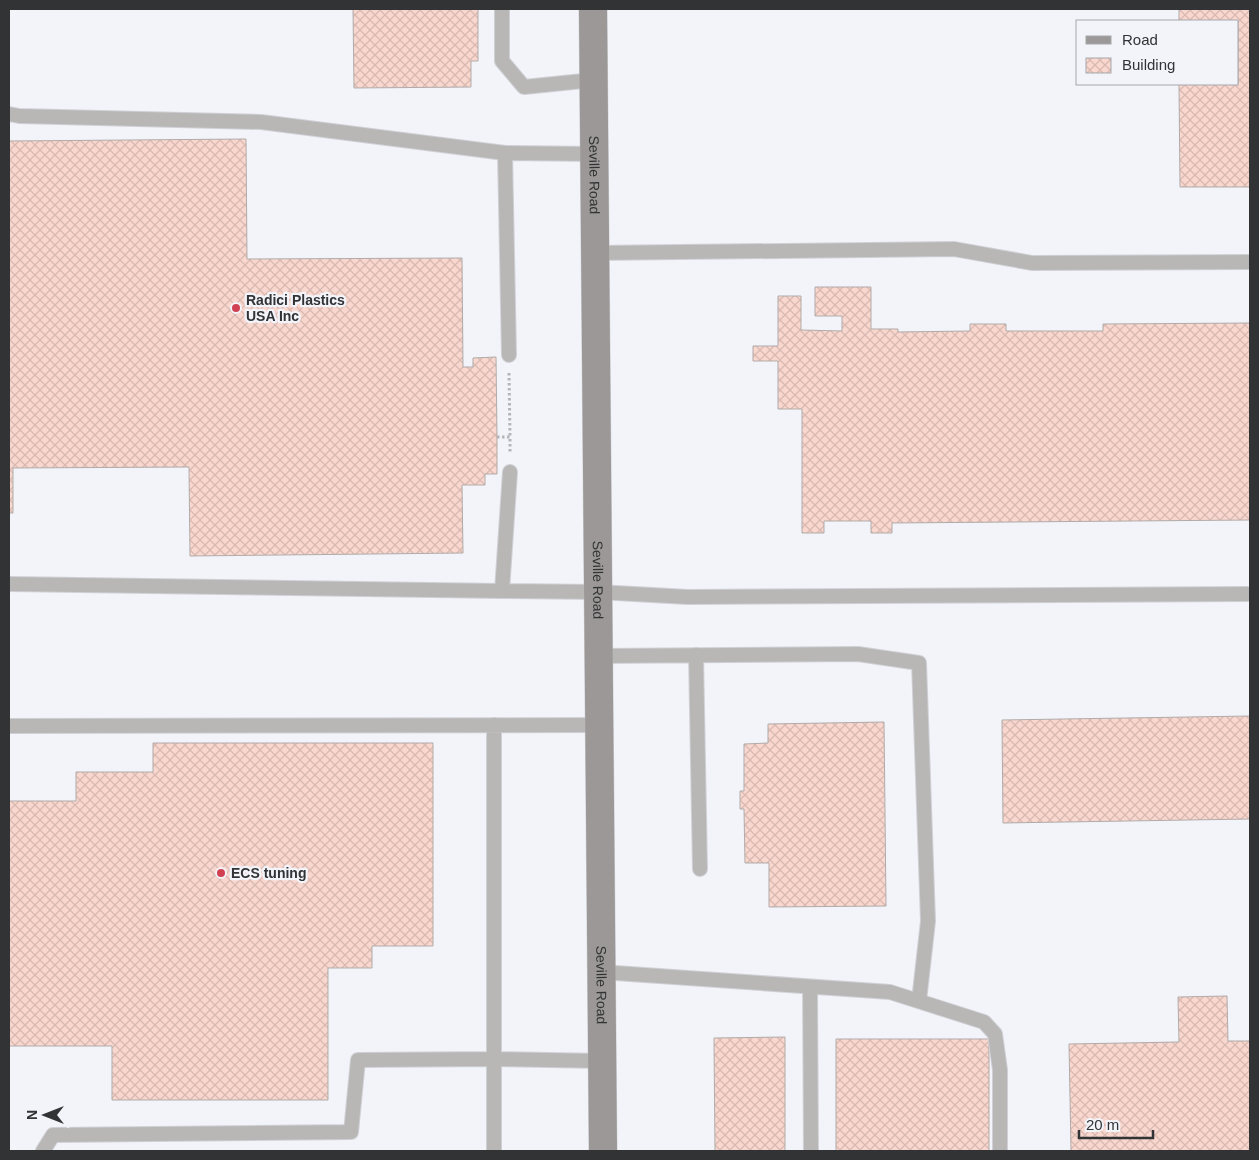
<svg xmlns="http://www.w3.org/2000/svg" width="1259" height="1160" font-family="Helvetica,sans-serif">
  <defs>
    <pattern id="building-cross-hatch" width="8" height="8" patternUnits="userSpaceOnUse" patternTransform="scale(1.25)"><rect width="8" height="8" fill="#fad7ce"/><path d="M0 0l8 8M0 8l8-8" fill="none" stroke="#d7b9b2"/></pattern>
  </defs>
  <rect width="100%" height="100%" fill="#f2f4f9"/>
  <!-- building -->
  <path fill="url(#building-cross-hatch)" stroke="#b1aba9" d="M353,9H478V61H471V87L354,88Z
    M1179,9H1250V187H1180L1179,84H1238V21H1179Z
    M246,139L247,259L462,258L463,367H473V358L496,357L497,437V474H485V485H462L463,553L190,556L189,467L13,468V513H9V141Z
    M815,287H871V329H898V332L970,331V324H1006V331H1103V324L1250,323V520L892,523V533H871V521H824V533H802V409H778V361H753V346H778V296H801V330L842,331V316H815Z
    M1250,716V819L1003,823L1002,720Z
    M884,722L886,906L769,907V863H745L744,809H740V791H744V744L768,743V724Z
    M153,743H433V946H372V968H328V1100H112V1046H9V801H76V772H153Z
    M1227,996L1228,1041H1250V1151H1071L1069,1044L1179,1042L1178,997Z
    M785,1037V1151H715L714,1038Z
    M836,1039H989V1151H836Z"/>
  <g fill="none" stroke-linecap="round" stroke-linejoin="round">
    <defs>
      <path id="lane" d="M502,9V61L524,87L593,80
        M9,114L19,116L261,122L505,153
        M595,253L954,249L1032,263L1250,262
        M509,355L505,153L594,154
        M510,472L502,591L598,592L688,597L1247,594
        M9,584L502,591
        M696,655L700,869
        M598,656L858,654L919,663L928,921L919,1001
        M494,725V1151
        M9,726L599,725
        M601,972L890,992L984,1022L995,1034L1000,1070V1151
        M810,987L811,1151
        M43,1151L53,1135L351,1132L358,1060L495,1059L602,1061"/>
      <g id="secondary">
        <path id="s1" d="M593,9L603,1151"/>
      </g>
    </defs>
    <!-- lane casing -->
    <use href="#lane" stroke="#cfd1d6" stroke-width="16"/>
    <!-- secondary casing -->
    <use href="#secondary" stroke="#cfd1d6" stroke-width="29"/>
    <!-- path -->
    <path stroke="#b3b5b9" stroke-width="3" stroke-dasharray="2.5 2.5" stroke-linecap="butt" d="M509,373L510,437
      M497,437H510V454"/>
    <!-- lane -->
    <use href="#lane" stroke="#b9b6b6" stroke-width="14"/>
    <!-- secondary -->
    <use href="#secondary" stroke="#9c9897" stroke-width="28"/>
  </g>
  <!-- markers -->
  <g fill="#d24151" stroke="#f2f4f9" stroke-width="2">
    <circle cx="236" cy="308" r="5"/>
    <circle cx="221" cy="873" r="5"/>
  </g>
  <g text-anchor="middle" stroke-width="4.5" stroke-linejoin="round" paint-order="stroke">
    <!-- street labels -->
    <g font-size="14" fill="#323335" stroke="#f2f4f9">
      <text dy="5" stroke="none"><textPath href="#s1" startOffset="166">Seville Road</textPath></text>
      <text dy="5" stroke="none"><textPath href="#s1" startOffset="571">Seville Road</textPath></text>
      <text dy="5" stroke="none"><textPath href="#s1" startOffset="976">Seville Road</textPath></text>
    </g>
    <!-- poi labels -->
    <g font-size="14" font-weight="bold" fill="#323335" stroke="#f2f4f9" text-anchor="start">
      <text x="246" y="305">Radici Plastics<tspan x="246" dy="16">USA Inc</tspan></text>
      <text x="231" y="878">ECS tuning</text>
    </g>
  </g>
  <!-- border -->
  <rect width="1259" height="1160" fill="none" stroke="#323335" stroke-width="20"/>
  <!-- legend -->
  <rect x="1076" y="20" width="162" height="65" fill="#f2f4f9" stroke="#a5a7ab"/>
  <rect x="1086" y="36" width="25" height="8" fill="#9c9897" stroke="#a5a7ab"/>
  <text x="1122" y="45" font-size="15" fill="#323335">Road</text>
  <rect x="1086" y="58" width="25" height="15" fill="url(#building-cross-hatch)" stroke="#a5a7ab"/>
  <text x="1122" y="70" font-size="15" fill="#323335">Building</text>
  <!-- north arrow -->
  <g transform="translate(45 1115) rotate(270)" stroke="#f2f4f9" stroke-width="4" paint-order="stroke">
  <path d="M0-4L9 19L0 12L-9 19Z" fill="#323335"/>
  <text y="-8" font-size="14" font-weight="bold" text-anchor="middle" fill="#323335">N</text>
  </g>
  <!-- scale -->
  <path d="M1079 1130v8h74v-8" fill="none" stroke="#323335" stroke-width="2.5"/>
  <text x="1086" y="1130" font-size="15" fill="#323335" stroke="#f2f4f9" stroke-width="4" paint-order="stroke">20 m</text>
</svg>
